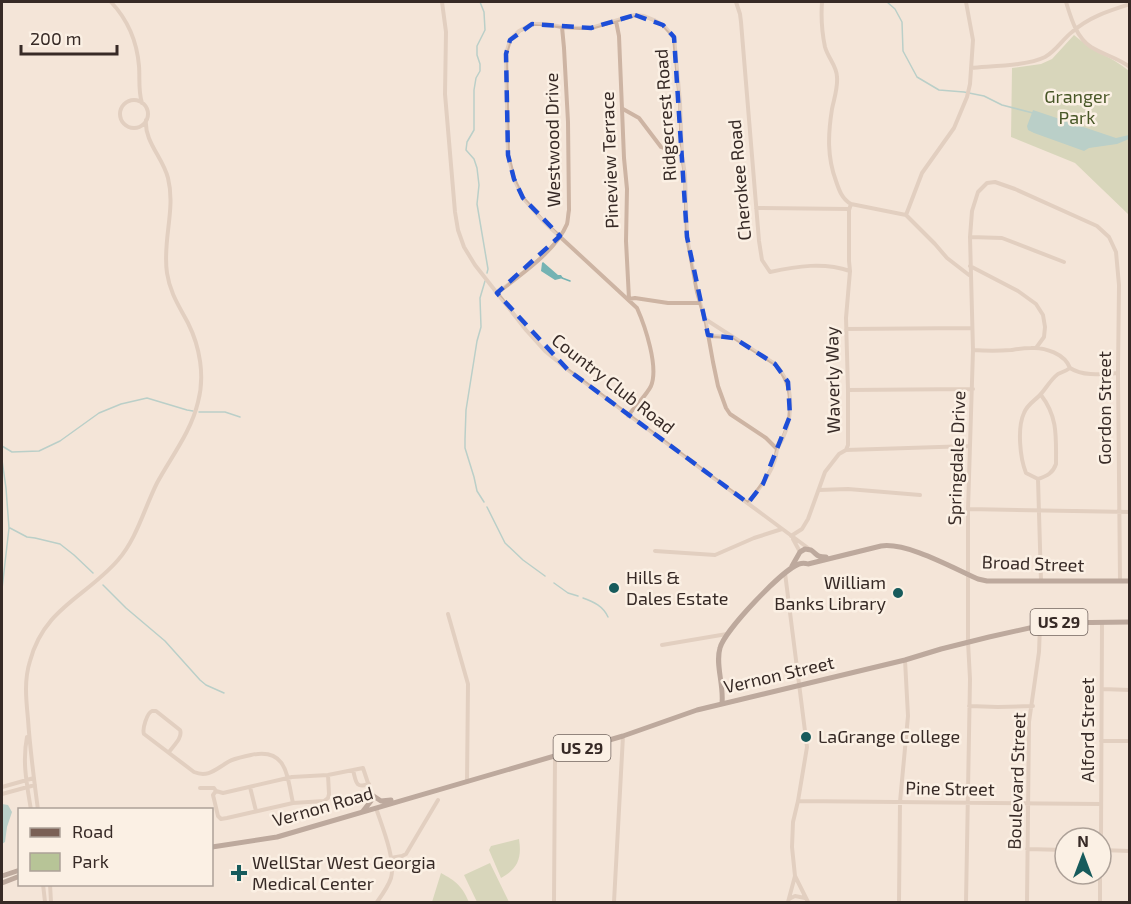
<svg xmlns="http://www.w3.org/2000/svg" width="1131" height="904" font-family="'Exo 2',sans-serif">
  <rect width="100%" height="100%" fill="#f4e5d8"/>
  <!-- green -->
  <path fill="#b7c497" d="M1074,35C1092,51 1111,56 1129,71V215L1075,163L1011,137L1012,68L1041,64L1052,59Z
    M519,839C522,858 518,869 501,878L489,850L491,846Z
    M490,863L509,902H477L464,875Z
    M441,873C456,881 462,886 469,902H432Z"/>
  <!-- water -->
  <path fill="#74b3b3" d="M1033,110L1116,138L1129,135V139L1117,144L1089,148L1084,151L1034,133L1028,130L1027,126Z
    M543,262L558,275H561L563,278L555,280L541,271L542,263Z
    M2,804L8,805L12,812L7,827L5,842L2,844Z"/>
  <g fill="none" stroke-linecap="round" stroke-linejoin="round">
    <!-- stream -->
    <path stroke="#74b3b3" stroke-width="1.5" d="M480,2L484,12L485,30L477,46V55L480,64V71L476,78L474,90V130L467,142L466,150L474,159L477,168L479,185L477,204L488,269L487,273
      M887,2L895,9L902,22L903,51L917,77L939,90L964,92L984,96L1002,105L1033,113
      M562,278L570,281
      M199,412H225L240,417
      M2,446L12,452L39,451L60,441L99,413L121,404L147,398L187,410L193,411
      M2,460L6,488L9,528L2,589
      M484,502L477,491L474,477L465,448V439L466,410L477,341L481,327L480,298L485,281
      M487,507L505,543L523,560L545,576
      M10,528L27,537L35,538L60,544L74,555L93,573
      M554,583L568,593L578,596
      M103,585L126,608L165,641L200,680L206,685L224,693
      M583,598C594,602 603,606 608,617"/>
    <!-- minor -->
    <path stroke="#cdb4a3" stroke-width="4" d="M111,2C127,19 137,42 139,66C140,78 138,91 142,103
      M442,2L446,32L445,94L455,212L458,230L464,247L475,265L526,330L545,351L568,370L808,548
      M736,2L740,14L741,22L759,241L762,260L770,272C797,266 824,262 850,271
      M822,2C821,16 822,33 825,47C828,58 837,66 837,77C838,88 834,99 832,109C828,134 827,157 836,181C839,190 842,199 851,204L906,215L935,244L947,258L969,275
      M1066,2C1071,18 1076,37 1091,47C1104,55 1116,57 1130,67
      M616,21L619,36L624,158L627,189L626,241L629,299L635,298L668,303H700
      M971,68C992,66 1027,66 1045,57C1056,51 1062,40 1072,32C1089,17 1108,11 1130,4
      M120 114a14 14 0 1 1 28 0a14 14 0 1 1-28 0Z
      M623,109L639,118L661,147L682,155
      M756,208L849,209
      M906,215L922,173L954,128L967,97L970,84L973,40L966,2
      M970,237L1002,238L1064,262
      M970,266L1018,291L1036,304L1043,315L1045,327L1044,337L1036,348
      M497,293C519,276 556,251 567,224C568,220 568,215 569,210L568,122L564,48L562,27
      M705,319L775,364C797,387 793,424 777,449
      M846,329L971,328
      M709,336L732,337
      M973,350C986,351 999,351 1011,350C1018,349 1024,348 1031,348C1045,347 1065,354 1070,368C1084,377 1103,374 1118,373
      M848,390L973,389
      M628,416C635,406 646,396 651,386C659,367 645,326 637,308L543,221L523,198L514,179L508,155L506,54L510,40L519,31L532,24H546L562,27L580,28H591L635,15L644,16L654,20L664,26L674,37L680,102L682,155L685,175L687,237L697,292L706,323L713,362L718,386L726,408L730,414L766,438L777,449C775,470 761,486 748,503
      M846,450L970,446
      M1038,479L1026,473C1020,458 1017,428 1024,413C1027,405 1034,401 1039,396C1046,389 1050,380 1058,374C1062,372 1066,371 1070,368
      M1038,479L1041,581
      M1038,479C1047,476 1053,473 1056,464C1056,437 1058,417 1041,395
      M819,490L848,489L920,495
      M968,509L1130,512
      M791,536L802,529L808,519L825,472L839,454L846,450L848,445V390L846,318L850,271L849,261V210L851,204
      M793,539L800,552
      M655,551L715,555L754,538L782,529
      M785,573L807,747L798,801L793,822L792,847L795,876L788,902
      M448,614L468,684L467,782
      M662,645L727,634
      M1102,689L1130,690
      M969,706L998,707L1033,706
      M27,737C22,762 27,785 31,810
      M1101,741H1130
      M169,752C173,746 183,738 180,730L156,711C155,711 153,711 152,711C147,713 142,729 144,734L194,772C208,778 216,769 228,762C235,758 243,757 251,755C287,747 287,776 293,803
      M353,770C356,781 355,789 369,784
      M2,787L34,778
      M250,787L256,811
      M200,788H214L216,791L223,793L292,777L328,775L363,768L372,795
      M216,791L213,795L218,816L221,819L227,818L293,803L324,801L328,798L329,794L328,775
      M2,794L35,785
      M798,801L1101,804
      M376,808C382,826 396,860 391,878C388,887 382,895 377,902
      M38,810C34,779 30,750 28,719C26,699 24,680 30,661C44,608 86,597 118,560C137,538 144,509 157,483C171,457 191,432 198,402C205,376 200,347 188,323C179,306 170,293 167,273C162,241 176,210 168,178C163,158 144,141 146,120
      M1101,838L1102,622
      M1027,849L1065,850
      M1101,850L1130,851
      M391,858L402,856L406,854L438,800
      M795,876L808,902
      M43,884L45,902
      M50,884L51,902
      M789,899L795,896L805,898
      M554,902L555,756
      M614,902L623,736
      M899,902L900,802L908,716L905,660
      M966,902L970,679L968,642V509L973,350L970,237L972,211L978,192L987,183L995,182L1015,189L1097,226L1109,237L1116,252L1119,285L1118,373L1120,581
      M1027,902L1029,722L1039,652L1040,625
      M1100,902V874"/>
    <!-- major -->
    <path stroke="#7a6055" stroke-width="5" d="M792,566L800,552L805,549L811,550C818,555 816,557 826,557
      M722,703C724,685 715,664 720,648C724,631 783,569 799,564C802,563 805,563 808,564L881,546C907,542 953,568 978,579L987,581H1130
      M363,811L371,801L372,795L381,801L391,800
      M212,847L277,837L623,736L697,710L905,660L941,649L989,637L1052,623L1130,622
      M2,876L20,870
      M2,883L20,876"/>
  </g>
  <!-- marked area -->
  <path d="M0 0H1131V904H0ZM635,15L663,25L674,37L687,237L708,335L734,338L775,364L788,382L790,416L763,484L748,503L568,370L497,293L560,236L523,198L514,179L508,155L506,54L510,40L532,24L591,28Z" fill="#f4e5d8" fill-opacity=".55" fill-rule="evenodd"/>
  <path fill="none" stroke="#1d4ed8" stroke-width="4.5" stroke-dasharray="12 8" stroke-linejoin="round" d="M635,15L663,25L674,37L687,237L708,335L734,338L775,364L788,382L790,416L763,484L748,503L568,370L497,293L560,236L523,198L514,179L508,155L506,54L510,40L532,24L591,28Z"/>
  <!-- markers -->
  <g fill="#175b5c" stroke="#fbf0e4" stroke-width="2">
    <circle cx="614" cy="588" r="6"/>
    <circle cx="898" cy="593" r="6"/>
    <circle cx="806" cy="737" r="6"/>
    <path d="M236 864h6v6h6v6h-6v6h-6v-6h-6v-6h6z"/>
  </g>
  <g text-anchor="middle" stroke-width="5" stroke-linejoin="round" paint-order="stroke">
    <!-- shield labels -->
    <g fill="#fbf0e4" stroke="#72655f" stroke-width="1.5">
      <rect x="1030.5" y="609" width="57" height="26" rx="4.5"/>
      <rect x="553.5" y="735" width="57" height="26" rx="4.5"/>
    </g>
    <g font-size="16" font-weight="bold" fill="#372a26">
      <text x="1059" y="628">US 29</text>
      <text x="582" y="754">US 29</text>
    </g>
    <!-- park labels -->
    <g font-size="18" fill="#485727" stroke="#fbf0e4">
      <text x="1077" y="103">Granger<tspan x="1077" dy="21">Park</tspan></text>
    </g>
    <!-- street labels -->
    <g font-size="18" fill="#372a26" stroke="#fbf0e4">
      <text transform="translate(666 115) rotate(-94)" y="6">Ridgecrest Road</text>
      <text transform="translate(553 140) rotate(-91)" y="6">Westwood Drive</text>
      <text transform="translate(610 160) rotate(-92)" y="6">Pineview Terrace</text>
      <text transform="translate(740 180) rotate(-95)" y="6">Cherokee Road</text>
      <text transform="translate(833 380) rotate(-91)" y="6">Waverly Way</text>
      <text transform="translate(613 384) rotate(38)" y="6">Country Club Road</text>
      <text transform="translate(1105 408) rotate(-90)" y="6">Gordon Street</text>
      <text transform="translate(957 458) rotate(-88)" y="6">Springdale Drive</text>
      <text transform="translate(1033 564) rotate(2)" y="6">Broad Street</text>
      <text transform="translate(779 675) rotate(-13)" y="6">Vernon Street</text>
      <text transform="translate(1088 730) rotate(-90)" y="6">Alford Street</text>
      <text transform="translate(1017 781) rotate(-88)" y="6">Boulevard Street</text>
      <text transform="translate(950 789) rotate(1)" y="6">Pine Street</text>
      <text transform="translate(323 807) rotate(-16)" y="6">Vernon Road</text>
    </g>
    <!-- poi labels -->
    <g font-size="18" fill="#372a26" stroke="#fbf0e4" text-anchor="start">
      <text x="626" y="584">Hills &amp;<tspan x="626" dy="21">Dales Estate</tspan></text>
      <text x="886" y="589" text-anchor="end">William<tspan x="886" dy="21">Banks Library</tspan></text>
      <text x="818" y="743">LaGrange College</text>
      <text x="252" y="869">WellStar West Georgia<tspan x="252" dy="21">Medical Center</tspan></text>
    </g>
  </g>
  <!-- border -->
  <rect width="1131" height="904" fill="none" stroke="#372a26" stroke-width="6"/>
  <!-- legend -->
  <rect x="18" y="808" width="195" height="78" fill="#fbf0e4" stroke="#ada198" stroke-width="1.5"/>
  <rect x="30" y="828" width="30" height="9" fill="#7a6055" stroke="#ada198" stroke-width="1.5"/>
  <text x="72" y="838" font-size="18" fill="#372a26">Road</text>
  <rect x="30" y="853" width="30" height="18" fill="#b7c497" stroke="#ada198" stroke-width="1.5"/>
  <text x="72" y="868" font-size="18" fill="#372a26">Park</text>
  <!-- north arrow -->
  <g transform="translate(1083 856)"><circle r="28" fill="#fbf0e4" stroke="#ada198" stroke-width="1.5"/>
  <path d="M0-4.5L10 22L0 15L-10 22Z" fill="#175b5c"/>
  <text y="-9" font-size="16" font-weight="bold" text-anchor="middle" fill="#372a26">N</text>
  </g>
  <!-- scale -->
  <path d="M21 45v9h96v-9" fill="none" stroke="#372a26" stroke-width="3"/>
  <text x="30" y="45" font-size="18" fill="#372a26" stroke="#fbf0e4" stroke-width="4.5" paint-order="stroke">200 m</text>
</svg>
